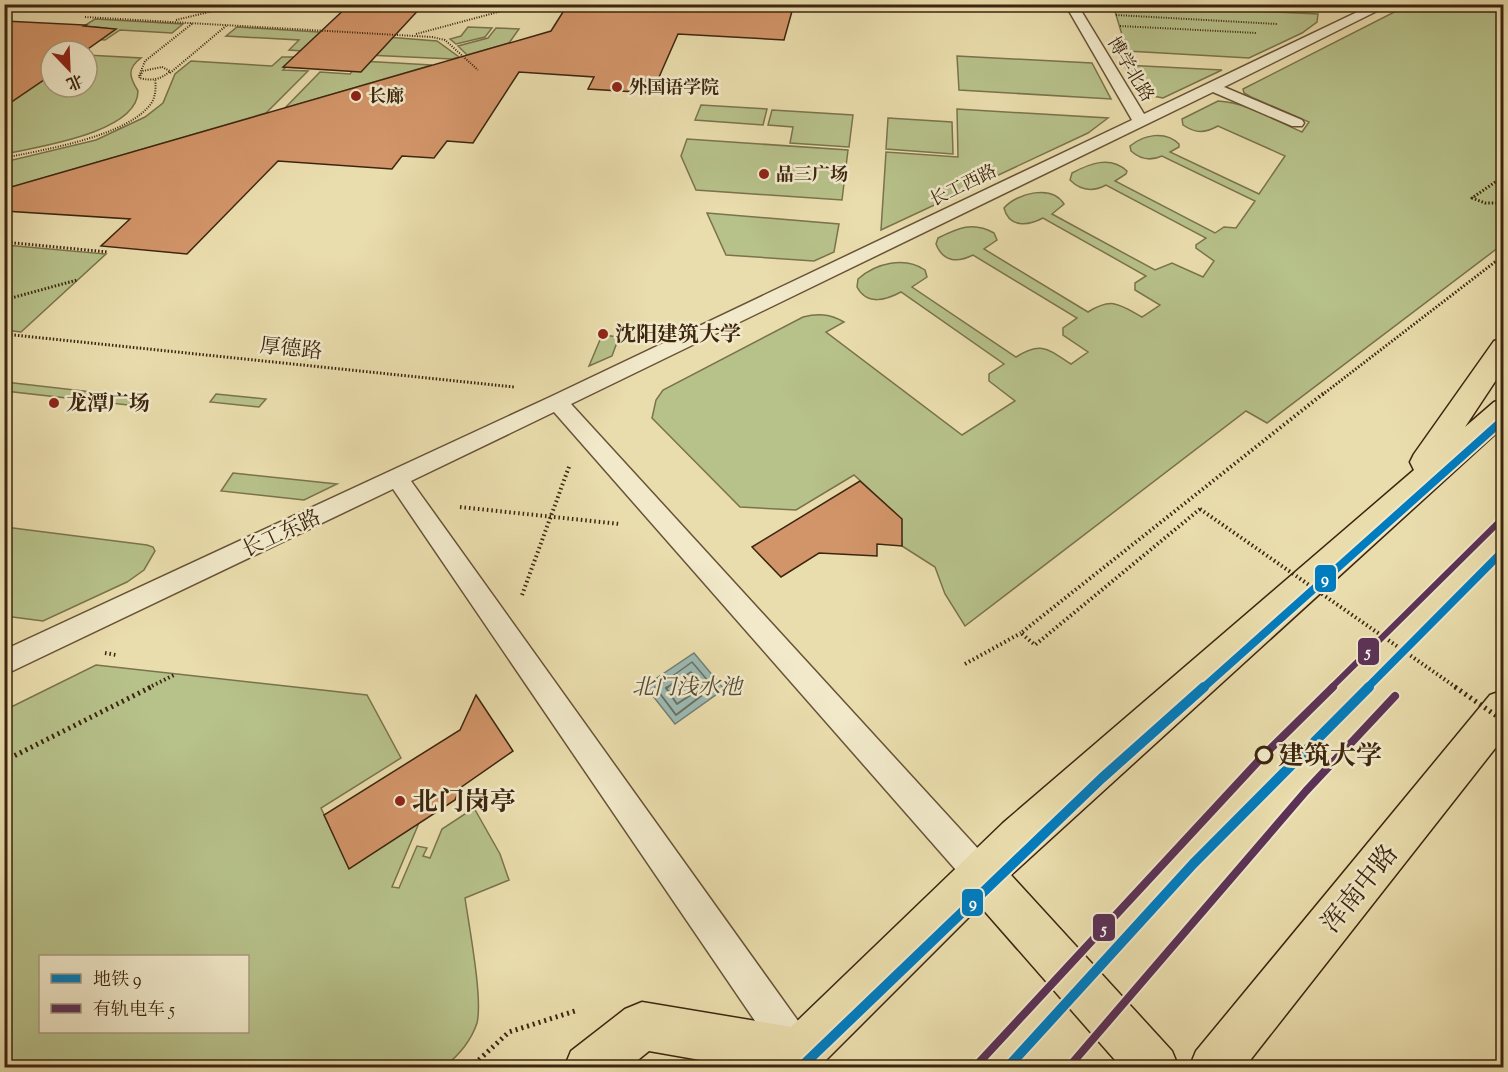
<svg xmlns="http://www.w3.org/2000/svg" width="1508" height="1072" font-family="'Sorts Mill Goudy','Noto Serif SC',serif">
  <rect width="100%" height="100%" fill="#eaddad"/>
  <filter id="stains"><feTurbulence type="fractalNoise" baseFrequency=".00333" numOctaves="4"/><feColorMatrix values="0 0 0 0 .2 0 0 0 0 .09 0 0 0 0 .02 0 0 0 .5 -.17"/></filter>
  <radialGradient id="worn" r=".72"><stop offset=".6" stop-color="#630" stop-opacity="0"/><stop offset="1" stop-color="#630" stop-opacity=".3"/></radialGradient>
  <!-- green -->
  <path fill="#b7c18a" stroke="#7a734c" stroke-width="1.5" fill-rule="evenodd" d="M1113,5H1136L1318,14L1317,22L1302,33L1249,58L1127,51Z
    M1319,5V10L1205,5L1319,4Z
    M1408,5H1503V244L1267,423L1246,411L965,626L945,594L935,567L902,546V541L853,539L894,512L854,475L796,510L740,507L652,418L656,400L663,390L803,317C818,313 830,314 844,322L826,332L962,435L1015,401L989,381V374L1004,364L901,292C886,300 867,306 857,287L858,279C876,263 905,256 925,270L927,277L912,287L1016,357C1041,341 1048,349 1071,364L1088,352L1063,335V328L1077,318L973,255C957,263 943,262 936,244L938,238C958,228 973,221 994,233L997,240L984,249L1088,312C1112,297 1119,304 1142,317L1160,305L1135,290V283L1146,276L1043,218C1028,226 1009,228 1004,208C1017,193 1052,184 1064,204L1052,214L1155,270L1172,263L1203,277L1214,261L1196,248V245L1206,238L1106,185C1093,192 1081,191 1070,180L1072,173C1089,164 1110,155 1127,171L1126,174L1115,181L1215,233L1224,227L1236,228L1255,201L1162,156C1151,161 1140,159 1131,151L1130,146C1143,135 1165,130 1179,144V147L1170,152L1259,194L1285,156L1218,126C1205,133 1196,134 1183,125L1182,119L1218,101C1246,102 1276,121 1302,132L1309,122L1251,97L1244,93L1243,89Z
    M95,19L183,24L172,33L120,30L105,40L90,39L105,28L84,26Z
    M237,27L350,34L303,51L289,50L299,40L226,36Z
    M468,27L492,28L485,37L456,44L450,39L461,36Z
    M496,28L519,29L509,43L467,55L458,46L488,38Z
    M361,35L437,41L459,57L452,59L367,55Z
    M51,55V87H87V55L141,58C126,69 130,78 138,91C138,133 36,147 5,154L4,107Z
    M957,56L1092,63L1111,99L959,90Z
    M282,57H296L283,70L308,71L266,113L5,189L4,162L96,140L145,117L163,103L175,74L191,61L272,66Z
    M361,61L432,65L285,108L320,72L350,74Z
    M1124,65L1222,70L1163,98L1142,94Z
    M701,105L767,109L763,125L695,120Z
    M957,109L1108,118L1088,133L881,230L886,152L958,157Z
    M772,110L853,115L849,147L790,143L793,127L768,125Z
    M888,118L952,122L953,154L886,149Z
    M687,139L848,150L842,200L696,190L681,156Z
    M707,213L839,224L834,252L814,261L726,255Z
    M4,245H5L106,254L21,332L5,330Z
    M602,335L619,337L612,356L589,366Z
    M5,382L136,397L128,405L5,391Z
    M216,394L266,399L259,407L210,402Z
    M233,473L337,484L304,500L221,491Z
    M5,527L147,545L153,547L155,551L144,570L127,582L43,621L5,616Z
    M96,665L367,695L401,758L321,808L349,868L419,823L392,887L399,888L417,846L427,848L423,856L430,858L442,829L474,808L500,854L509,880L465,898C469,926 483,999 477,1023C471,1041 458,1056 444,1067L5,1068V710ZM40,956H248V1032H40Z"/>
  <!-- water -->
  <path fill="#9bbab4" stroke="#757e72" stroke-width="1.5" d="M694,653L724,689L675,724L645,686Z"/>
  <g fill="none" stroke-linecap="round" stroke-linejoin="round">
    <!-- shore-far1 -->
    <path stroke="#6c7062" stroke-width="1.5" d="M656,688L692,662L714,688
      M666,688L691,672L703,687L701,688"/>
    <!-- shore -->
    <path stroke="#6c7062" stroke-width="2" d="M655,687L676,715L713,687
      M668,687L666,688L677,704L703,687"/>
  </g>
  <!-- building -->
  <path fill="#d29569" stroke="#3c250f" stroke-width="1.5" d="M350,4H424L361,72L283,67Z
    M568,4H794L784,40L678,34L652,93L588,89L594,77L519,72L473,143L447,141L434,158L402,156L392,169L278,161L187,254L101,246L130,219L4,211V189L551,31Z
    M4,21L86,25L84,26L116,29L85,51H51V75L4,107Z
    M860,481L902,519V546L877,544V556L819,553L781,577L752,547Z
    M476,695L513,751L460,788L455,800L349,869L324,815L460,730Z"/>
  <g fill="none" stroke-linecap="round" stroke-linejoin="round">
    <defs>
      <path id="service" d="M1065,4H1077L1144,114L1374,4H1391L1224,87L1302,120L1304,123L1302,126H1292L1213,92L571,404L992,864L997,875L992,886L981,891L970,886L554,412L411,481L811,1039L816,1052L811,1065L803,1068L785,1065L393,489L4,675V650L550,397L1132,120Z"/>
      <path id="primary" d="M642,1002L798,1028L815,1035L822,1052L816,1068H746L649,1051L628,1068H564L571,1051L625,1009Z"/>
      <path id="trunk" d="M1504,338V368L1465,427L1494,402L1504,399V426L1011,875L1172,1051L1179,1068H1122L980,906L818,1068H759L766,1051L1003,823L1414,470L1410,462L1414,454L1494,341Z
        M1504,690V737L1244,1068H1189L1196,1051L1490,695Z"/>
    </defs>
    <!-- service casing -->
    <use href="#service" stroke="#685336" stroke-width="3"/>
    <!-- primary casing -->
    <use href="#primary" stroke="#3c250f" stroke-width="3"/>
    <!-- trunk casing -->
    <use href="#trunk" stroke="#3c250f" stroke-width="3"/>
    <!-- path-far3 -->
    <path stroke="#3c250f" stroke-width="2" stroke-dasharray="1 1.5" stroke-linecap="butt" d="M1168,4L1301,11
      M1116,15L1277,24
      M85,17L432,37L445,40L478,70
      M176,20L242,4
      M1120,26L1257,33
      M416,34L528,4
      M162,67L170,71C161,80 151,81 139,78L143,71Z
      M170,73L227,25
      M139,76L145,61L193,23
      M4,158C42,150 131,136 152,102C156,95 156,86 155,79"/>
    <!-- path-far2 -->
    <path stroke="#3c250f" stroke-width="3" stroke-dasharray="1.5 2" stroke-linecap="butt" d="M1504,176L1472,198L1485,203H1504
      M4,242L108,252
      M4,300L77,280
      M4,334L514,387
      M1322,395L1504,255"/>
    <!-- path-far1 -->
    <path stroke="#3c250f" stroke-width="4" stroke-dasharray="1.5 3" stroke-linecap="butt" d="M460,507L620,524
      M1200,509L1035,645L1021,633L1324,393
      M522,595L570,464
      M105,653L116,655
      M965,664L1021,633
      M148,688L176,674"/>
    <!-- path -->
    <path stroke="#3c250f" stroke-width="5" stroke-dasharray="2 4" stroke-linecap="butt" d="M4,761L151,687
      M470,1068L509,1032L575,1011"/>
    <!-- service -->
    <use href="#service" fill="#f1e9ca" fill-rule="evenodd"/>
    <!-- primary -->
    <use href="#primary" fill="#eaddad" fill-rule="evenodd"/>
    <!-- trunk -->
    <use href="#trunk" fill="#eaddad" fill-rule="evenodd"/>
    <!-- path-bridge-far1 -->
    <path stroke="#3c250f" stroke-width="4" stroke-dasharray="1.5 3" stroke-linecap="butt" d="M1200,509L1457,688"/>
    <!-- path-bridge -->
    <path stroke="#3c250f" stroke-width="5" stroke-dasharray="2 4" stroke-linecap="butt" d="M1455,687L1504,721"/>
    <defs>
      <path id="tram-1-far1" d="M1331,688L1504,517"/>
      <path id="tram-1" d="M974,1068L1264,755L1333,687
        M1068,1068L1306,791L1395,696"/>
    </defs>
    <!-- tram-1-far1 casing -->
    <use href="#tram-1-far1" stroke="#f1e9ca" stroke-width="10"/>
    <!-- tram-1 casing -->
    <use href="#tram-1" stroke="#f1e9ca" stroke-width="12"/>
    <!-- tram-1-far1 -->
    <use href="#tram-1-far1" stroke="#5b3256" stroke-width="6"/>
    <!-- tram-1 -->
    <use href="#tram-1" stroke="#5b3256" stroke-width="8"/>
    <defs>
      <path id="metro-1-far1" d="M1203,688L1504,419
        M1367,688L1504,550"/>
      <path id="metro-1" d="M800,1068L1102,778L1204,687
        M1007,1068L1193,864L1369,687"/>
    </defs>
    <!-- metro-1-far1 casing -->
    <use href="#metro-1-far1" stroke="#f1e9ca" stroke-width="12"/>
    <!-- metro-1 casing -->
    <use href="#metro-1" stroke="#f1e9ca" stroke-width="14"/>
    <!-- metro-1-far1 -->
    <use href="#metro-1-far1" stroke="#017cbf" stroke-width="8"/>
    <!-- metro-1 -->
    <use href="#metro-1" stroke="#017cbf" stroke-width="10"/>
  </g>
  <!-- markers -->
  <g fill="#8f2418" stroke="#f1e9ca" stroke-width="2">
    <circle cx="617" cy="87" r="6"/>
    <circle cx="356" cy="96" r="6"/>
    <circle cx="764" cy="174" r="6"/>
    <circle cx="603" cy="334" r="6"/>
    <circle cx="54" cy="403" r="6"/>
    <circle cx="400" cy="801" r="6"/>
  </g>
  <circle fill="#f1e9ca" stroke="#3c250f" stroke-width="3" cx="1264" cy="755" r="8"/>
  <g text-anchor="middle" stroke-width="5" stroke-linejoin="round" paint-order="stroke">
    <!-- far-street labels -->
    <g font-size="18" fill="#3c250f" stroke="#f1e9ca">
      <text transform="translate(1131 69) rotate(59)" y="6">博学北路</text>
      <text transform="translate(963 185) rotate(-26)" y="6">长工西路</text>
    </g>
    <!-- far-poi labels -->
    <g font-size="18" font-weight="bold" fill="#3c250f" stroke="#f1e9ca" text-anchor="start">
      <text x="629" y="93">外国语学院</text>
      <text x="368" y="102">长廊</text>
      <text x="776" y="180">品三广场</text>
    </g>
    <!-- poi labels -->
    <g font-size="21" font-weight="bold" fill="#3c250f" stroke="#f1e9ca" text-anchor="start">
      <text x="615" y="341">沈阳建筑大学</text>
      <text x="66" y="410">龙潭广场</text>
    </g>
    <!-- street labels -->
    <g font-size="21" fill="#3c250f" stroke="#f1e9ca">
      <text transform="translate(291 348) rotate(6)" y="7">厚德路</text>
      <text transform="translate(281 533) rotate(-25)" y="7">长工东路</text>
    </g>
    <!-- water labels -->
    <g font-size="22" font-style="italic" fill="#544a38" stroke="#f1e9ca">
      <text x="687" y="694">北门浅水池</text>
    </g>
    <!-- near-stop labels -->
    <g font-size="26" font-weight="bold" fill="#3c250f" stroke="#f1e9ca" text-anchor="start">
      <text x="1278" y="764">建筑大学</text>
    </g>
    <!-- near-poi labels -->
    <g font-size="26" font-weight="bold" fill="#3c250f" stroke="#f1e9ca" text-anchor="start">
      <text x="412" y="810">北门岗亭</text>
    </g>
    <!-- near-street labels -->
    <g font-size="26" fill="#3c250f" stroke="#f1e9ca">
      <text transform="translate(1359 888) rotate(-51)" y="9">浑南中路</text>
    </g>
  </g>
  <g stroke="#f1e9ca" stroke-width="2">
    <rect x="1314" y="564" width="23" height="29" rx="6" fill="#017cbf"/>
    <rect x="1357" y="637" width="23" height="29" rx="6" fill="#5b3256"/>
    <rect x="961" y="888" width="23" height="29" rx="6" fill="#017cbf"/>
    <rect x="1092" y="913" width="24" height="29" rx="6" fill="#5b3256"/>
  </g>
  <g font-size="16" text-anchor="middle" font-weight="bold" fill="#fff">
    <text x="1325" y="584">9</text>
    <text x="1368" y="657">5</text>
    <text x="973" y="908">9</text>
    <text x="1104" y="934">5</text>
  </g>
  <!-- margin -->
  <rect width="1508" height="1072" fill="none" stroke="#eaddad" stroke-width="24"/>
  <rect x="6" y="6" width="1496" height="1060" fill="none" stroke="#3c250f" stroke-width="3"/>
  <rect x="12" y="12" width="1484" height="1048" fill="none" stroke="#3c250f" stroke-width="1.5"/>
  <!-- legend -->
  <rect x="39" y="955" width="210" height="78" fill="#f1e9ca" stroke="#a99b7f" stroke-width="1.5"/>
  <rect x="51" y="974" width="30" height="9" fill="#017cbf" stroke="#a99b7f" stroke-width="1.5"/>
  <text x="93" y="985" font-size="18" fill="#3c250f">地铁 9</text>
  <rect x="51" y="1004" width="30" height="9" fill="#5b3256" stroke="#a99b7f" stroke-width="1.5"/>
  <text x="93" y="1015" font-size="18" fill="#3c250f">有轨电车 5</text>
  <!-- north arrow -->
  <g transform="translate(69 69) rotate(157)"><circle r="28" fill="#f1e9ca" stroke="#a99b7f" stroke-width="1.5"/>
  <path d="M0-4.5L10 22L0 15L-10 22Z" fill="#8f2418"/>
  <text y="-9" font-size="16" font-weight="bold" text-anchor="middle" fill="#3c250f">北</text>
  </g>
  <rect width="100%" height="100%" filter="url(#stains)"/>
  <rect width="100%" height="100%" fill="url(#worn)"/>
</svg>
